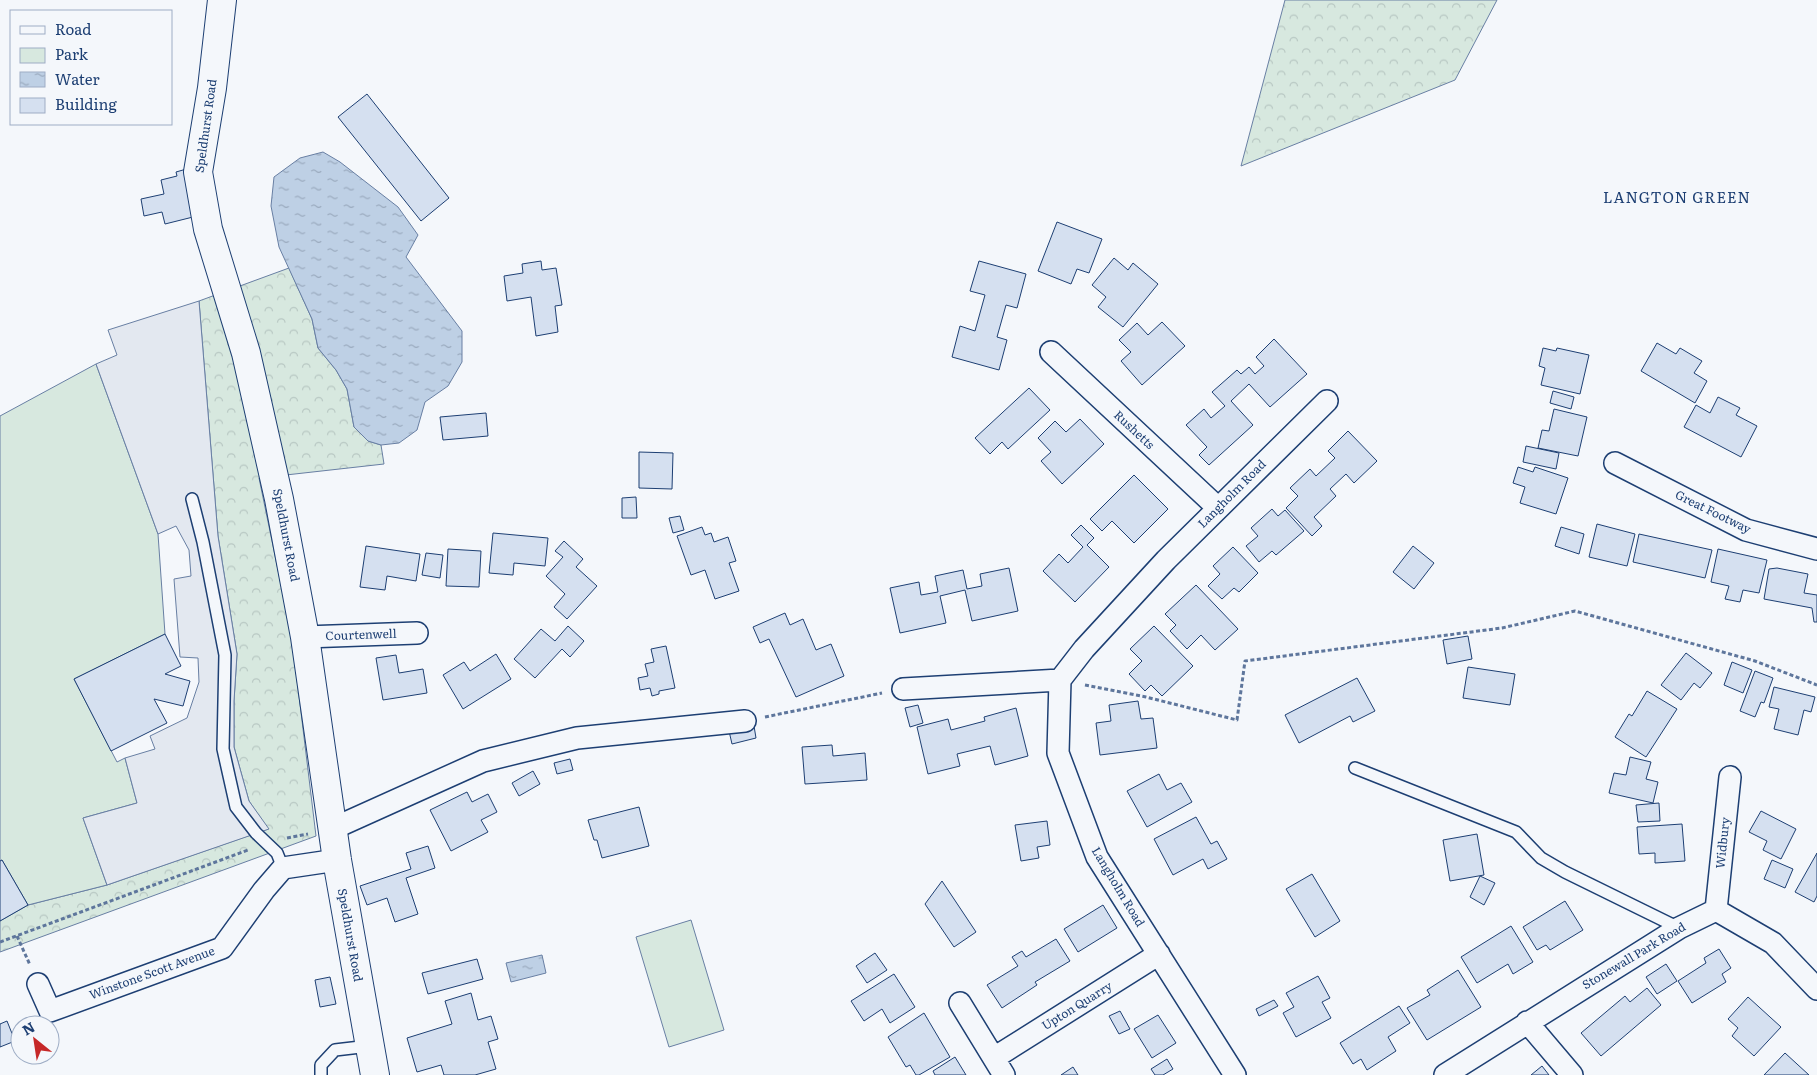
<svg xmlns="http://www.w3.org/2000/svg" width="1817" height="1075" font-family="Literata,serif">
  <defs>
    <pattern id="forest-crowns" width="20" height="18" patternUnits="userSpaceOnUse" patternTransform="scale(1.25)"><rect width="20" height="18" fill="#d7e8df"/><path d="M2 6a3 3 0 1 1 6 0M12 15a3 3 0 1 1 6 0" fill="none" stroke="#b8c8c3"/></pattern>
    <pattern id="water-ripples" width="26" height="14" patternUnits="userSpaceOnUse" patternTransform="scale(1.25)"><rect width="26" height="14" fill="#bed0e5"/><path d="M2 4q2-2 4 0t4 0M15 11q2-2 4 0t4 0" fill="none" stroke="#9aaabe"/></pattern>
  </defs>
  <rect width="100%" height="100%" fill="#f4f7fb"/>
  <!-- forest -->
  <path fill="url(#forest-crowns)" stroke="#687fa3" d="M1285,0H1497L1455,80L1241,166Z
    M289,268L312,319L318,348L336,370L347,389L354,427L368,441L381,445L384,464L259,478L292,638L316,836L0,952V921L28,905L107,885L268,829L249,801L234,747V701L237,654L218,536L199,301Z"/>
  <!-- park -->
  <path fill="#d7e8df" stroke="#687fa3" d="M96,364L158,534L165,634L74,679L117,762L125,758L137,803L83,818L107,885L28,905L2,860L0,861V416Z
    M691,920L724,1030L669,1047L636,937Z"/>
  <!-- parking -->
  <path fill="#e3e8f0" stroke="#687fa3" d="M199,301L218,536L237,654L234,701V747L249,801L269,829L107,885L83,818L137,803L125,758L155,749L150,736L187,718L199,682L198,658L180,657L174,579L191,576L189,550L176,526L158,534L96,364L117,355L108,330Z"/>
  <!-- water -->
  <path fill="url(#water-ripples)" stroke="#687fa3" d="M323,152L340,162L398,207L418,235L406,257L462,331V362L448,386L425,402L417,430L399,443L381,445L368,441L354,427L347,389L336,370L318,348L312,319L279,247L271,206L274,177L300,158Z
    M542,955L546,973L511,982L506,963Z"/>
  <!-- building -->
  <path fill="#d5e0f0" stroke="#1d3f73" d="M367,94L449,198L421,221L338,117Z
    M190,168L201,215L165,224L162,212L144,216L141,199L164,194L161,180L177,176L176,172Z
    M1057,222L1102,239L1089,273L1077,269L1071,284L1038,271Z
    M1114,258L1128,270L1133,263L1158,284L1123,327L1098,307L1106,297L1092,285Z
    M541,261L542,270L556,268L562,305L555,306L558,332L536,336L531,297L507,301L504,276L523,273L522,264Z
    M979,261L1026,274L1017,308L1006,305L997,337L1007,340L999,370L952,357L960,326L975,331L985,295L970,291Z
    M1162,322L1185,346L1142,385L1121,361L1131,352L1119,340L1137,323L1148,335Z
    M1274,339L1307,374L1270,407L1249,384L1231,401L1253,425L1209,465L1199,455L1207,447L1186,425L1204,409L1211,418L1225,406L1212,392L1237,370L1241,374L1249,367L1255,374L1264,366L1256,357Z
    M1657,343L1676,354L1680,348L1702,361L1694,373L1707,381L1695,403L1641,371Z
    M1543,348L1556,351L1557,348L1589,355L1580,394L1541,385L1545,368L1539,366Z
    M1029,388L1050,410L1008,449L1002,442L990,454L975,438Z
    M1553,391L1574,397L1571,409L1550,403Z
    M1718,397L1740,408L1736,415L1757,426L1741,457L1684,427L1696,405L1710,413Z
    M1554,409L1587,417L1578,456L1538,448L1542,430L1549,431Z
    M486,413L488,436L443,440L440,417Z
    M1080,419L1104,444L1062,484L1041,461L1051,452L1038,438L1055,421L1066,432Z
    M1348,431L1377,461L1354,483L1346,474L1330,489L1336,496L1314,517L1322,526L1312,536L1286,508L1298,496L1290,488L1310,469L1316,476L1335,458L1328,451Z
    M1526,446L1559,453L1556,469L1523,462Z
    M639,452L673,453L672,489L639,488Z
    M1518,467L1533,472L1535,467L1568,478L1556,514L1520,503L1525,487L1513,483Z
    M1134,475L1168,509L1134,543L1112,521L1102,531L1090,519Z
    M636,497L637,518H622V498Z
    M1272,509L1278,516L1285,510L1304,531L1276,555L1272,551L1259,562L1246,546L1258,536L1251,528Z
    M680,516L684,530L673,533L669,518Z
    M1597,524L1635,534L1627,566L1589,557Z
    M1081,525L1094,538L1087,545L1109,567L1075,602L1043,571L1059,554L1068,563L1083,547L1071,535Z
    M702,527L705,535L711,533L714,542L728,537L736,561L729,563L739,591L715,599L705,570L691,575L677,536Z
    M1561,527L1584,534L1579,554L1555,546Z
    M493,533L548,538L545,566L514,563L513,575L489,573Z
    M1639,534L1712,550L1705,578L1633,562Z
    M564,541L583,559L576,567L597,586L567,619L554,607L565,594L546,576L563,557L555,551Z
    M366,546L420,554L416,581L387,576L385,590L360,587Z
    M1413,546L1434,563L1414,589L1393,572Z
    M1233,547L1258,573L1239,592L1234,588L1222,599L1208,586L1220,574L1213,566Z
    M448,549L481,551L479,587L446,586Z
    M1718,549L1767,560L1759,593L1743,590L1740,602L1725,599L1729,586L1711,582Z
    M426,553L443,555L440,578L422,575Z
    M1009,568L1018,611L972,621L965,590L940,596L946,623L900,633L890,588L919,582L921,595L938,592L935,576L963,570L967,589L982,586L980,574Z
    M1777,568L1808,574L1804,593L1817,595V622H1814L1812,608L1764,599L1769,569Z
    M1196,585L1238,629L1215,650L1201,635L1187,649L1170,631L1176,625L1165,614Z
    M785,613L790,625L803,619L816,650L831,644L844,676L796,697L769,639L760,643L753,627Z
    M568,626L584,641L570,657L562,649L535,678L514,659L541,629L555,641Z
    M1154,626L1193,666L1162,696L1151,685L1145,691L1129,674L1142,661L1130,649Z
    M165,634L181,666L165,674L190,681L183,706L154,699L167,723L111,751L74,679Z
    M1468,636L1472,659L1447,664L1443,640Z
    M666,646L675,688L659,691V694L652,696L650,688L640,690L638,678L648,676L645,664L654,662L651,649Z
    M1686,653L1712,673L1700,688L1694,683L1681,700L1661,685Z
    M496,654L511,679L463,709L443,675L464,662L470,671Z
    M396,655L399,673L423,669L427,693L383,700L376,658Z
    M1732,662L1752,670L1743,693L1724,685Z
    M1468,667L1515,674L1510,705L1463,698Z
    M1755,671L1773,678L1764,703L1761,702L1755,717L1740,711Z
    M1357,678L1375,711L1353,722L1350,716L1299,743L1285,715Z
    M1774,687L1815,697L1811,712L1804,710L1798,735L1774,729L1779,709L1769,707Z
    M1647,691L1677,709L1646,757L1615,737L1629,714L1632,716Z
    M1138,701L1141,719L1153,718L1157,748L1100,755L1096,723L1111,721L1109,705Z
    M918,705L923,723L910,727L905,708Z
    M1016,708L1028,756L995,765L990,746L957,754L960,766L928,774L917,727L948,719L951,730L985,721L984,717Z
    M754,726L756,738L732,744L729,731Z
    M832,745L833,756L865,753L867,780L805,784L802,747Z
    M1630,757L1651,762L1646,779L1658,782L1653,803L1609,793L1614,773L1626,775Z
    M570,759L573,770L557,774L554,763Z
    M533,771L540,784L519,796L512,783Z
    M1159,774L1167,790L1181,783L1192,802L1147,827L1127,791Z
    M467,792L472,802L488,794L497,812L481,820L488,832L451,851L430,810Z
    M1659,803L1660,821L1638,822L1636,805Z
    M639,807L649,846L602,858L597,840H594L588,820Z
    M1761,811L1796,829L1781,859L1763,850L1767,841L1749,832Z
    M1196,817L1211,844L1217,841L1227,859L1208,869L1203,859L1173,875L1154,839Z
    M1047,821L1050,845L1037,847L1039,858L1021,861L1015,825Z
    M1682,824L1685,861L1655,863V853L1639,854L1637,827Z
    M1477,834L1484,875L1450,881L1443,840Z
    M428,846L435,868L406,878L418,914L395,922L387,898L367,905L360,886L411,869L406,853Z
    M1817,853V896L1814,902L1795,892Z
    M2,860L28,905L0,921V861Z
    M1772,860L1793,869L1785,888L1764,879Z
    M1312,874L1340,921L1315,937L1286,889Z
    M1480,876L1495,883L1484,905L1470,897Z
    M942,881L976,932L954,947L925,904Z
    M1565,901L1583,930L1550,950L1546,945L1537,950L1523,927Z
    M1103,905L1117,928L1078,952L1064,929Z
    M1511,926L1533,962L1513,974L1508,964L1477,983L1461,957Z
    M1056,939L1070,961L1035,982L1037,985L1002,1008L987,985L1018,966L1012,957L1022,951L1026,957Z
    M1719,949L1731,968L1722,974L1726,982L1692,1003L1678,981L1706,963L1704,958Z
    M875,953L887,970L867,983L856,966Z
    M477,959L483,979L428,994L422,973Z
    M1666,964L1677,981L1657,994L1646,977Z
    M1458,970L1481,1007L1427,1040L1407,1008L1430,995L1427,990Z
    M894,974L915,1007L890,1023L882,1009L864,1021L851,1001Z
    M1318,976L1330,998L1322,1002L1331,1018L1296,1037L1283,1013L1294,1007L1286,993Z
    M330,977L336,1004L320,1007L315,980Z
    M1647,988L1661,1005L1601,1056L1581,1033L1625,996L1630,1002Z
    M471,993L478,1020L491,1016L498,1039L488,1042L496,1069L475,1075H444L441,1065L417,1072L407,1038L452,1024L445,1001Z
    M1748,997L1781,1027L1754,1056L1732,1036L1738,1028L1728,1019Z
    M1274,1000L1278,1006L1259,1016L1256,1009Z
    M1399,1006L1410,1023L1388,1037L1396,1051L1367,1070L1361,1059L1353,1064L1340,1043Z
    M1120,1011L1130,1029L1119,1034L1109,1016Z
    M924,1013L950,1057L919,1075H916L910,1065L906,1067L888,1037Z
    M1158,1015L1176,1043L1152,1058L1134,1029Z
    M7,1021L15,1041L0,1047V1024Z
    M1785,1053L1809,1075H1764Z
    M955,1057L966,1075H935L933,1071Z
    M1167,1059L1173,1069L1163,1075H1155L1151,1069Z
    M1542,1066L1549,1075H1531Z
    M1073,1067L1078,1075H1061Z"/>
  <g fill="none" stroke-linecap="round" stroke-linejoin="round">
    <defs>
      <path id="service" d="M192,499L203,542L225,655L223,749L236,807L256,833L277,853L283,868
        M1355,768L1516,832L1541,858L1565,872L1679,928
        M321,1075V1065L335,1050L369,1046"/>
      <path id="minor" d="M1051,352L1218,508
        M1615,463L1746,530L1817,549
        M305,637L417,633
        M903,689L1060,680
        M332,829L483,761L577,738L745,721
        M1716,910L1730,777
        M38,984L50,1011L222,948L264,890L283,868L337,860
        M960,1003L1004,1075
        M1527,1022L1572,1075
        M994,1058L1159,954
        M1235,1075L1097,857L1058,753L1060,680L1084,649L1166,560L1327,401
        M1445,1075L1679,928L1716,910L1773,943L1817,989"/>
      <path id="tertiary" d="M222,0L212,88L198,172L208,229L246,353L279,499L305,637L337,860L375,1075"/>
    </defs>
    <!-- service casing -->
    <use href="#service" stroke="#1d3f73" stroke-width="14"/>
    <!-- minor casing -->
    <use href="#minor" stroke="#1d3f73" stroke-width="24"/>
    <!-- tertiary casing -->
    <use href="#tertiary" stroke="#1d3f73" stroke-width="30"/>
    <!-- path -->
    <path stroke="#5e769c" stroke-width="3" stroke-dasharray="4 2.5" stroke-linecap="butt" d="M1085,685L1146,697L1237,720L1245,661L1502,628L1575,611L1755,661L1817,685
      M765,717L882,693
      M287,838L308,834
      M17,936L30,965
      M0,942L248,850"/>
    <!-- service -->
    <use href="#service" stroke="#f4f7fb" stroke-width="11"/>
    <!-- minor -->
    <use href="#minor" stroke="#f4f7fb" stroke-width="21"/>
    <!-- tertiary -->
    <use href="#tertiary" stroke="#f4f7fb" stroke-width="28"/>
  </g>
  <g text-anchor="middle" stroke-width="4" stroke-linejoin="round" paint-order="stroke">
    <!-- street labels -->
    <g font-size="12" fill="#1d3f73" stroke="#f4f7fb">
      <text transform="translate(206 126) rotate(-82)" y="4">Speldhurst Road</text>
      <text transform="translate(1134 430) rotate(43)" y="4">Rushetts</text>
      <text transform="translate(1232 494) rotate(-45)" y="4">Langholm Road</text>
      <text transform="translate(1713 512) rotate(26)" y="4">Great Footway</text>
      <text transform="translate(286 535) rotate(79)" y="4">Speldhurst Road</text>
      <text transform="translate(361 635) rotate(-2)" y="4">Courtenwell</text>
      <text transform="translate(1723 843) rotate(-84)" y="4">Widbury</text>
      <text transform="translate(1118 887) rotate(59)" y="4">Langholm Road</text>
      <text transform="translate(350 935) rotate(80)" y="4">Speldhurst Road</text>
      <text transform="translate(1634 956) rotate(-31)" y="4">Stonewall Park Road</text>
      <text transform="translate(152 973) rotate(-20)" y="4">Winstone Scott Avenue</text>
      <text transform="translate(1077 1006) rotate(-32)" y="4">Upton Quarry</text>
    </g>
    <!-- quarter labels -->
    <g font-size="15" letter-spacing="1" fill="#1d3f73" stroke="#f4f7fb">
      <text x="1677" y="203">LANGTON GREEN</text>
    </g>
  </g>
  <!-- legend -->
  <rect x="10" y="10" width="162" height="115" fill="#f4f7fb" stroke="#9eadc5"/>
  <rect x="20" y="26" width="25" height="8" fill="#f4f7fb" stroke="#9eadc5"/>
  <text x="55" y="35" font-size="15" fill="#1d3f73">Road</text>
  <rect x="20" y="48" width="25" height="15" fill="#d7e8df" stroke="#9eadc5"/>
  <text x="55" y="60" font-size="15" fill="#1d3f73">Park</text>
  <rect x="20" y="72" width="25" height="15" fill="url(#water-ripples)" stroke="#9eadc5"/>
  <text x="55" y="85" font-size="15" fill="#1d3f73">Water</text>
  <rect x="20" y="98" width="25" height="15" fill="#d5e0f0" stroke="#9eadc5"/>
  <text x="55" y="110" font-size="15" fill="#1d3f73">Building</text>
  <!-- north arrow -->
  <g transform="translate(35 1040) rotate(330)"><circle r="24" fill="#f4f7fb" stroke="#9eadc5"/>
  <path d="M0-4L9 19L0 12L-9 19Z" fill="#c62828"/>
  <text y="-8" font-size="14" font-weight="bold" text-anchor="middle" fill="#1d3f73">N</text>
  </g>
</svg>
